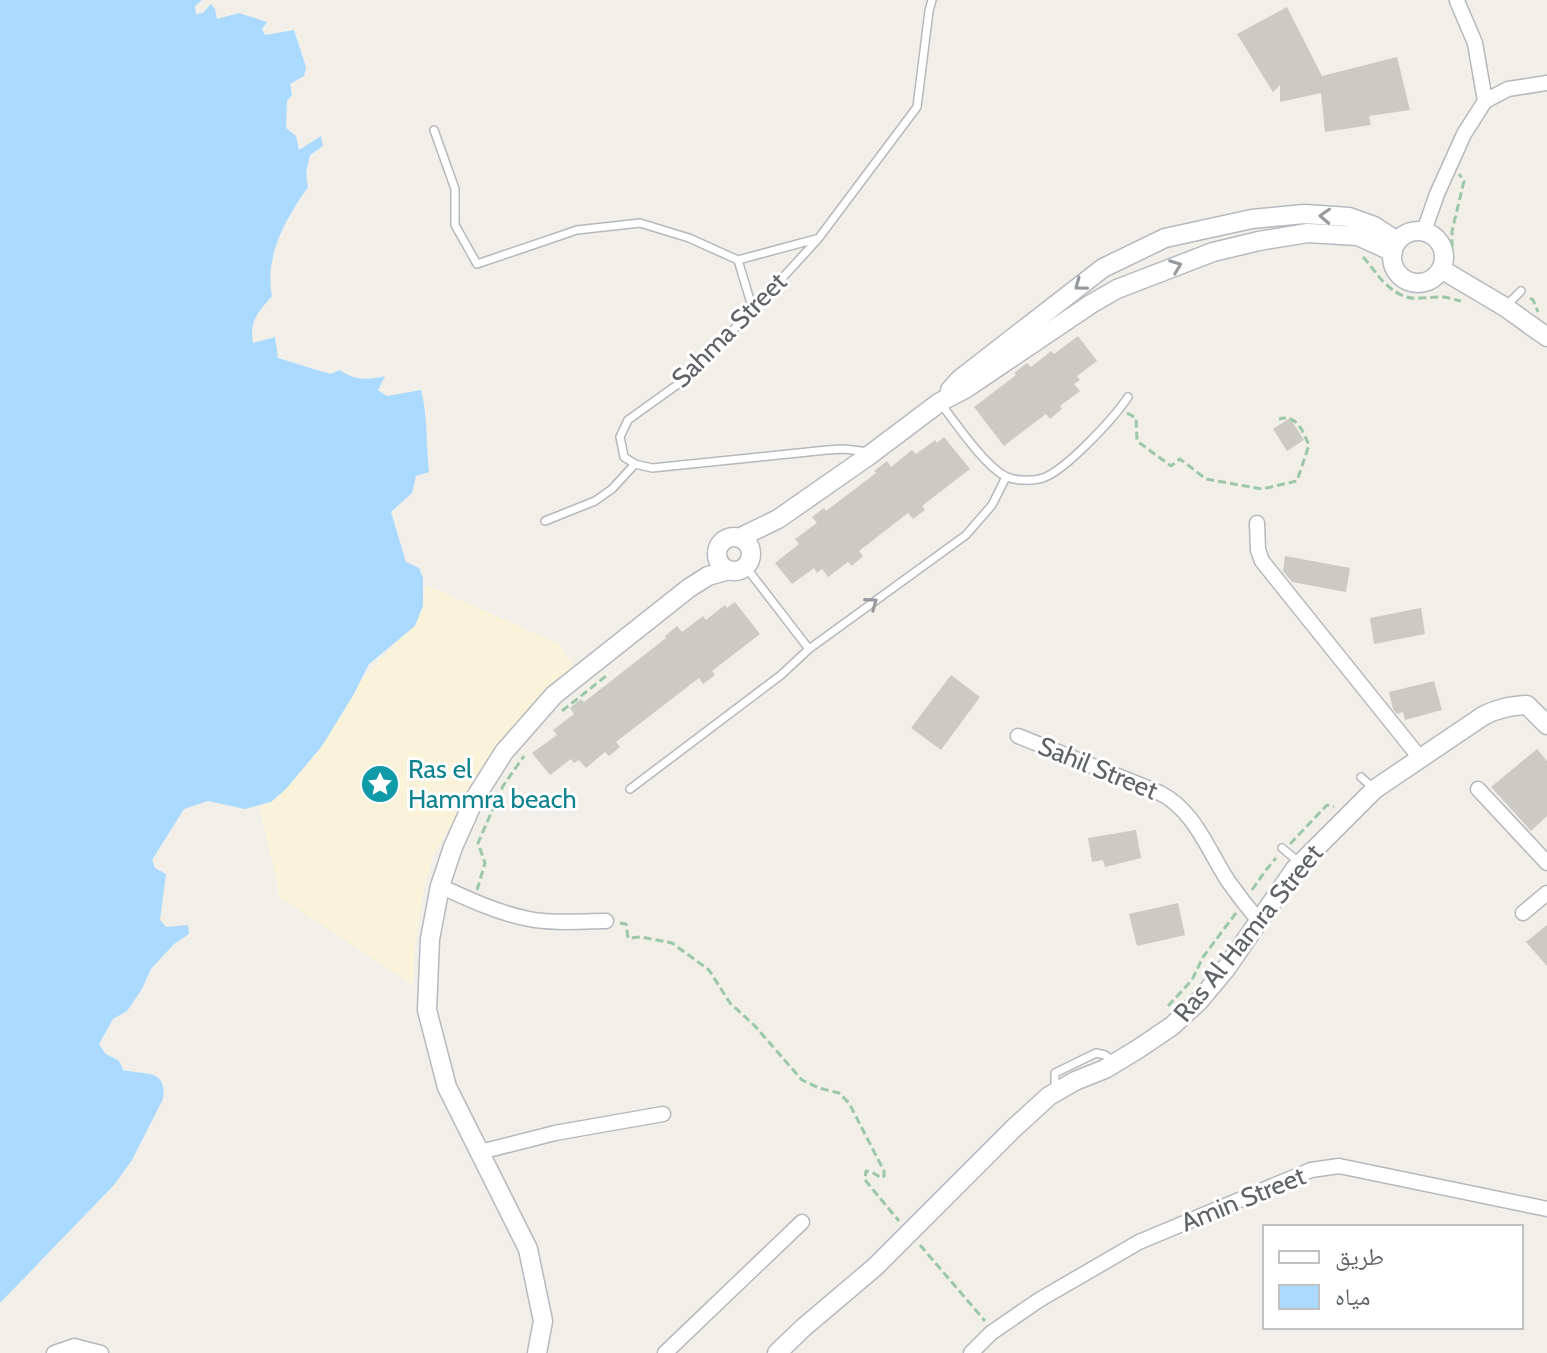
<svg xmlns="http://www.w3.org/2000/svg" width="1547" height="1353" font-family="Cabin,'Noto Naskh Arabic',sans-serif">
  <rect width="100%" height="100%" fill="#f1efe8"/>
  <!-- sand -->
  <path fill="#fbf3d9" d="M426,585L559,644L579,673L461,807L433,856L424,888L415,947L413,985L280,897L259,805L308,763L361,680L407,632L421,611Z"/>
  <!-- water -->
  <path fill="#aadaff" d="M0,0H202L195,6L196,14L203,13L211,4L215,9L217,19L239,13L267,22L262,29L265,35L294,30L306,67L304,76L290,84L292,95L287,101L286,128L296,136L299,150L321,136L323,146L310,155L306,172L308,187C286,218 264,256 272,296C258,312 249,321 253,343L275,337L278,358L330,374L340,370C355,381 367,380 385,376L378,390L387,396L421,390C428,417 426,445 429,472L416,476L412,493L391,512L406,562L419,568L423,578V606L415,626L369,664L354,694L322,746L286,789L271,802L245,809L208,801L184,809L152,860L155,868L166,874L160,920L166,927L188,925L189,934L174,944L151,969L142,989L127,1011L113,1019L99,1044C100,1045 104,1052 105,1053C114,1060 119,1056 123,1070C143,1075 168,1068 163,1099L132,1160L114,1185L0,1303Z"/>
  <!-- building -->
  <path fill="#cccac5" d="M1287,7L1322,76L1397,57L1410,110L1369,116L1371,125L1325,132L1321,93L1280,102V85L1273,92L1237,34Z
    M1078,336L1097,361L1077,376L1080,380L1074,384L1080,391L1060,406L1062,409L1050,419L1046,414L1004,446L974,407L1016,375L1014,373L1027,363L1031,367L1051,351L1054,354Z
    M1290,418L1304,440L1287,451L1273,429Z
    M944,437L970,469L922,506L925,510L913,519L908,513L859,551L863,556L852,566L848,562L828,577L822,569L817,573L814,568L792,584L775,563L799,544L795,539L817,523L812,517L824,508L826,511L876,473L874,471L887,461L891,467L912,450L916,454L935,440L937,443Z
    M1285,556L1350,568L1346,592L1292,582L1283,571Z
    M735,602L760,634L712,671L715,675L703,684L699,678L616,742L620,747L609,756L605,752L586,768L579,760L574,763L571,759L550,775L532,753L557,735L553,730L574,714L570,708L581,699L584,702L666,638L665,636L677,626L682,632L703,616L706,620L725,605L727,608Z
    M1421,608L1425,634L1374,644L1370,618Z
    M951,675L980,697L941,750L911,728Z
    M1434,681L1442,710L1405,720L1403,712L1397,714L1393,709L1389,692Z
    M1537,749L1547,761V816L1531,831L1491,787Z
    M1136,830L1141,858L1105,867L1103,860L1092,862L1088,838Z
    M1178,903L1185,935L1137,946L1129,914Z
    M1547,925V966L1526,942Z"/>
  <g fill="none" stroke-linecap="round" stroke-linejoin="round">
    <defs>
      <path id="lane" d="M434,130L455,189V225L477,264L577,230L640,223L689,238L738,260L753,310
        M738,260L816,239
        M1507,305L1521,291
        M941,404C955,422 986,468 1007,477C1016,481 1034,481 1043,478C1066,470 1114,418 1128,397
        M869,452L844,449L827,450L652,468L635,464L624,457L620,437L628,420L681,382L753,310L818,239L917,107L929,11L932,0
        M545,521L595,501L612,489L635,464
        M745,566L809,649
        M1361,777L1373,788
        M630,789L781,675L809,649L966,535L992,505L1006,477
        M1282,848L1299,862
        M1055,1091V1073L1096,1053L1105,1055L1114,1062"/>
      <path id="street" d="M1457,1L1475,43L1485,101
        M1424,231L1437,194L1464,134L1485,101L1508,89L1547,83
        M1257,523L1258,550L1262,561L1420,758
        M1018,736L1160,793C1194,810 1208,850 1228,881C1238,895 1248,908 1259,921
        M1478,789L1547,863
        M440,886C468,899 498,913 529,919C554,924 581,921 606,921
        M1523,913L1547,893
        M480,1152L555,1133L663,1114
        M54,1353L74,1346L101,1353
        M665,1353L802,1222
        M971,1353L991,1333L1039,1300L1139,1242L1311,1170L1339,1166L1547,1209"/>
      <path id="secondary" d="M1392 257a26 26 0 1 1 52 0a26 26 0 1 1-52 0Z
        M1441,269L1505,307L1547,337
        M950,390L960,379L1103,268L1165,238L1252,219L1304,214L1349,217L1374,226L1397,241
        M717 554a17 17 0 1 1 34 0a17 17 0 1 1-34 0Z
        M739,538L778,519L867,457L940,402L965,389L1091,304L1117,289L1213,252L1259,241L1308,233L1358,236L1393,252
        M537,1353L543,1321L528,1249L447,1087L427,1010L430,939L440,886L453,847L475,798L504,752L554,695L689,588L708,576L729,570
        M777,1353L803,1328L875,1267L1014,1128L1049,1096L1075,1081L1105,1069L1138,1049L1172,1026L1199,1001L1225,970L1295,869L1375,789L1483,716C1498,708 1511,706 1527,705L1547,725"/>
    </defs>
    <!-- lane casing -->
    <use href="#lane" stroke="#b5b8bc" stroke-width="10"/>
    <!-- street casing -->
    <use href="#street" stroke="#b5b8bc" stroke-width="17"/>
    <!-- secondary casing -->
    <use href="#secondary" stroke="#b6babf" stroke-width="21"/>
    <!-- path -->
    <path stroke="#9cc7a9" stroke-width="3" stroke-dasharray="8 4" stroke-linecap="butt" d="M1363,257C1372,266 1378,278 1388,286C1409,304 1418,297 1442,297C1448,297 1455,300 1461,301
      M1454,258L1452,257V231L1464,181L1459,174
      M1530,298L1533,300L1538,312
      M1127,413L1136,418L1137,441L1171,466L1180,459L1206,479L1262,489L1297,481L1309,445C1302,430 1297,414 1279,419
      M562,711L606,676
      M1290,844L1327,805L1334,807
      M477,890L485,863L478,843L503,786L524,756
      M1252,890L1266,870L1276,858
      M620,923L626,924L628,938L641,937L672,943L709,970L730,1003L754,1025L802,1080L819,1088L839,1093L849,1103L884,1171V1176L881,1178L872,1172L866,1171L865,1180L899,1221
      M1168,1006L1192,980L1203,957L1236,913
      M920,1245L985,1321"/>
    <!-- lane -->
    <use href="#lane" stroke="#fff" stroke-width="7"/>
    <!-- street -->
    <use href="#street" stroke="#fff" stroke-width="14"/>
    <!-- secondary -->
    <use href="#secondary" stroke="#fff" stroke-width="18"/>
  </g>
  <!-- one-way arrows -->
  <defs><path id="oneway-chevron" d="M-2-3.5L2.5 0L-2 3.5" fill="none" stroke-width="1.6" stroke-linecap="round" stroke-linejoin="round" transform="scale(2)"/></defs>
  <g stroke="#979a9d">
    <use href="#oneway-chevron" transform="translate(1325 216) rotate(-177)"/>
    <use href="#oneway-chevron" transform="translate(1176 266) rotate(-21)"/>
    <use href="#oneway-chevron" transform="translate(1080 285) rotate(143)"/>
    <use href="#oneway-chevron" transform="translate(872 603) rotate(-36)"/>
  </g>
  <!-- icons -->
  <defs>
    <symbol id="sight-disc" viewBox="-11 -11 22 22"><circle r="9.5" fill="#0f9aa8" stroke="#fff"/><path d="M0-6L1.8-2.2L6-1.7L2.9 1.2L3.7 5.4L0 3.3L-3.7 5.4L-2.9 1.2L-6-1.7L-1.8-2.2Z" fill="#fff"/></symbol>
  </defs>
  <g fill-rule="evenodd">
    <use href="#sight-disc" x="358" y="762" width="44" height="44"/>
  </g>
  <g text-anchor="middle" stroke-width="6" stroke-linejoin="round" paint-order="stroke">
    <!-- street labels -->
    <g font-size="26" fill="#5f6368" stroke="#fff">
      <text transform="translate(729 330) rotate(-45)" y="9">Sahma Street</text>
      <text transform="translate(1098 768) rotate(22)" y="9">Sahil Street</text>
      <text transform="translate(1248 933) rotate(-51)" y="9">Ras Al Hamra Street</text>
      <text transform="translate(1243 1199) rotate(-22)" y="9">Amin Street</text>
    </g>
    <!-- culture labels -->
    <g font-size="26" fill="#0d838f" stroke="#fff" text-anchor="start">
      <text x="408" y="778">Ras el<tspan x="408" dy="30">Hammra beach</tspan></text>
    </g>
  </g>
  <!-- legend -->
  <rect x="1263" y="1225" width="260" height="104" fill="#ffffff" stroke="#bfc1c3" stroke-width="2"/>
  <rect x="1279" y="1251" width="40" height="12" fill="#ffffff" stroke="#bfc1c3" stroke-width="2"/>
  <text x="1335" y="1265" font-size="24" fill="#5f6368">طريق</text>
  <rect x="1279" y="1285" width="40" height="24" fill="#aadaff" stroke="#bfc1c3" stroke-width="2"/>
  <text x="1335" y="1305" font-size="24" fill="#5f6368">مياه</text>
</svg>
